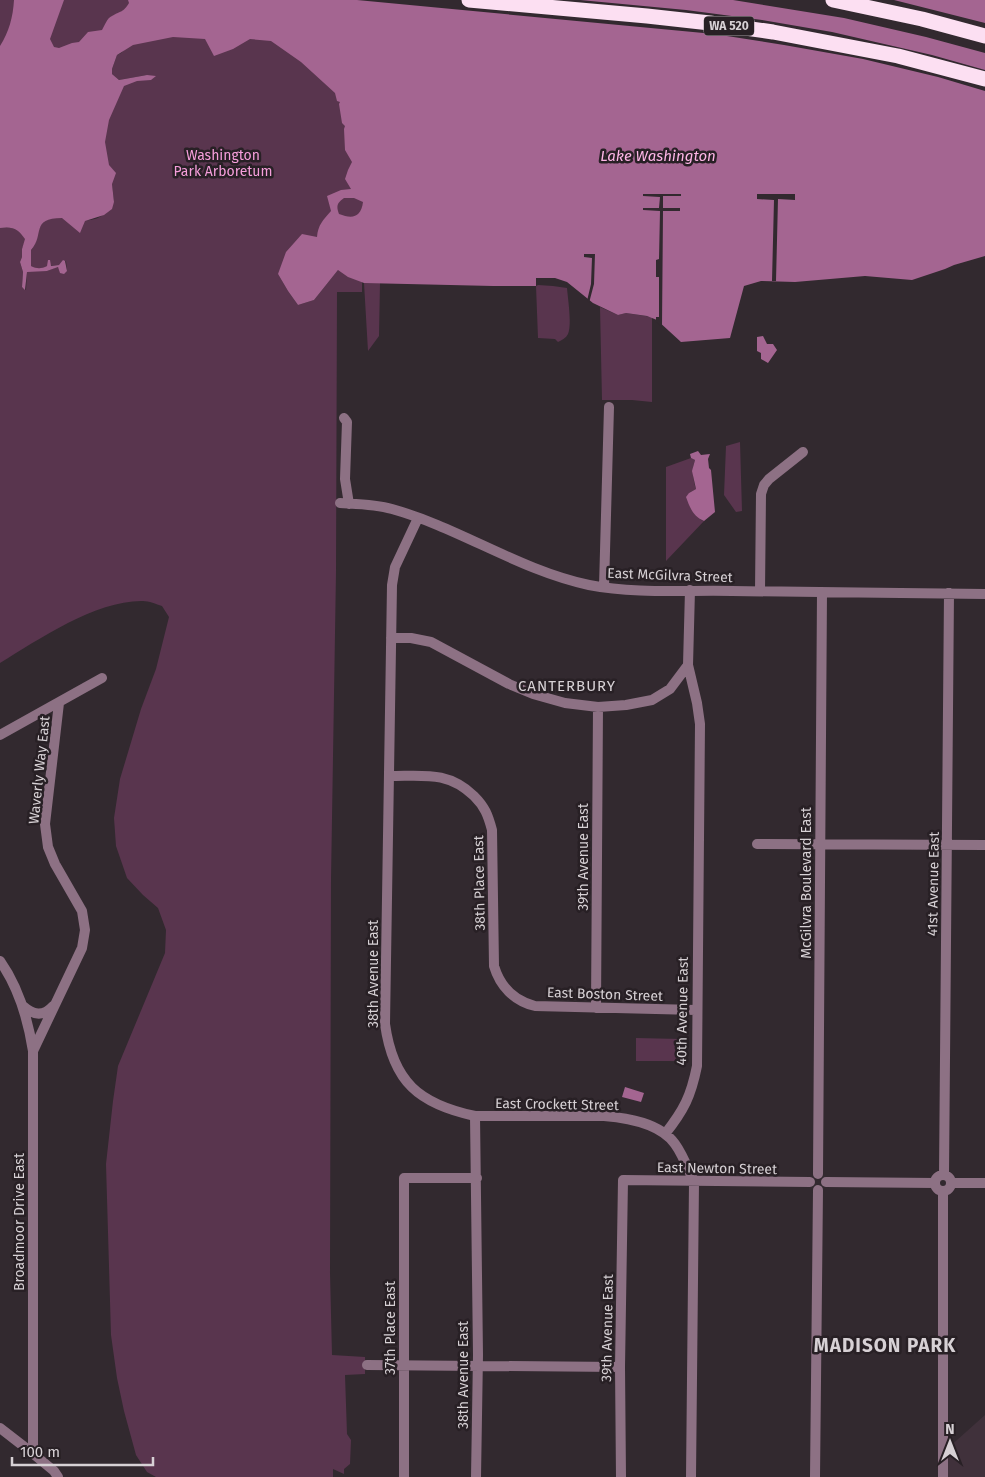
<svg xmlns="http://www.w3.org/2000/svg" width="985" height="1477" font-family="'Fira Sans',sans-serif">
  <rect width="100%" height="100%" fill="#32292f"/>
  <!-- built -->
  <path fill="#40313b" d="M985,1415V1477H947V1449Z"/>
  <!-- green -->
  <path fill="#59354e" d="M0,0H39L0,93Z
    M49,0H154L99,51L50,48Z
    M374,0L397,196L278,274L288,291L298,305L314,300L338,270L362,271V292H337L336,572L331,880L330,1273L332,1355L365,1357V1374L345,1375L347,1434L351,1440L350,1464L344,1469V1474L333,1469V1477H156L147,1472L136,1455L124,1411L117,1378L111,1335L106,1164L113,1101L118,1066L165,953L166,930L158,908L143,895L127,878L116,846L114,818L120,779L141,709L156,669L169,617L162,606C156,604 149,601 143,601C97,600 39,639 0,663V228C13,226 18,229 26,239L22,249V257L20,262L23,272L22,287L26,290L27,271H47L57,267L67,271L66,261L60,265L47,266L43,268L37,269L31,266V250C39,242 35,229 44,222C58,209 85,230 104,214C108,211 111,206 114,202L112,184L98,165L116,84L147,75L119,80L112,74V69L117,55L121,53L132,42Z
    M364,283H380L379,336L368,351Z
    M538,285L553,286L567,288C568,300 572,324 568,334C566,338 562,340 558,342L555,339L538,338L536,286Z
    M600,307L618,315L626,313L652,317V402L632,400H602Z
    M740,442L742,511L736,512L724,495L726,446Z
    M691,458L695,460C692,468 693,481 696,489L689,493L701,520L704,521L666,561V467Z
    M636,1038L681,1039L680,1061H636Z"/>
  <!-- water -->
  <path fill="#a46591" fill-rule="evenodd" d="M14,0H64L50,39L54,47L59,48L72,43L79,42L88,32L102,30C105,25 107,18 112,16C120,11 123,13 129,3L128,0H985V256L954,265L945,269L912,280L865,276L795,282L761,281L744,286L730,338L681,342L657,320L647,316L626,313L618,315L593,303L567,282L555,278H536V286H493L364,283L348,277L338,270L314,300L298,305L288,291L278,274L286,252L302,234L317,237C318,225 323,220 331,211L327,196L341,190L351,189L345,179L348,170L352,162L345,150L344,129L345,126L342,123L339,104L340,102L337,101L335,93L301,62L271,41L250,39L233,49L214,56L205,39L173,37L133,45L117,55L112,69V74L119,80L147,75L156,76L151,80L137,81L124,86L109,120L105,142L109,165L116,173L112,184L114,202L112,209L104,215L85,221L80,233L62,218C30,218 45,235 31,250V266C37,269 41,269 47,266L48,260H50L51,266L59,265L63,260L65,261L67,271L64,274L60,273L58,267L47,271L27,272L25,290L22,287L23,272L20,262L22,257V249L25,239C18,229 13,226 0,228V46C9,32 13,17 14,0ZM344,198H354L363,202C361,218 352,219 339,214C336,206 337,203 344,198Z
    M763,336L767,344H773L777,350L768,363L761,359V353L757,351V337Z
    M698,451L701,455L710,454L708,459L709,468L711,470L715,512L704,521C693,516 690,508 686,497L689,493L696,489L692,471L695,460L691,458L690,454Z
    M625,1087L644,1093L641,1102L622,1097Z"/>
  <!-- pier -->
  <path fill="#32292f" d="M357,0H580L686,10L762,20L832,32L932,55L985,70V91L938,77L863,59L784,45L714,34Z
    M733,0H894L985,23V53L926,37L844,18Z
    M643,194H681V196H663V208H680V211H663L662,327L656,322V317H659V277H656V260L659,259L660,211L643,210V208H659L660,197L643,196Z
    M757,194H795V200L778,199L776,281H772L774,200L757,199Z
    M584,254H595L594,284L589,303L587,301L591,284L592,258L584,257Z"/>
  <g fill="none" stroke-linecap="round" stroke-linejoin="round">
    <!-- minor -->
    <path stroke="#8d7184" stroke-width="10" d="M344,418L347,422L345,479L349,504
      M340,503C357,504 375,504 392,509C460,528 519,570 589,585C635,594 685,590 732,591C816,592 901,593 985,594
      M418,518L395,567L392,585L385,1024C393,1082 419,1104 475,1116L478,1355L476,1477
      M604,587L609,407
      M760,591L761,494L764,485L769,479L803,452
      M391,638H411L431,642L509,684L533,694L565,703L598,707L626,705L652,700L670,689L688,665
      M0,735L102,678
      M390,776C424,776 448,771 474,796C485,807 488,815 492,830L494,966C500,986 514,1001 535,1006L696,1010
      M757,844L985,845
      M0,961C19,988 28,1019 33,1051V1445L31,1452L54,1471L58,1477
      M23,1006C33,1015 43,1017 53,1006
      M596,1008L598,707
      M33,1051L82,948L85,930L82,911L55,864L48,847L45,824L59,703
      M475,1116H604C628,1118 660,1123 675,1144C683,1155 688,1169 694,1182L691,1477
      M665,1134C684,1110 691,1096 697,1066L700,724L697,703L688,665L690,590
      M818,1174L822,592
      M935 1183a8 8 0 1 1 16 0a8 8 0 1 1-16 0Z
      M944,1175L949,593
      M826,1182L935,1183
      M951,1183H985
      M367,1365L620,1367
      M0,1428L31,1452
      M404,1477V1178H477
      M621,1477L620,1367L623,1180L810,1182
      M815,1477L818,1190
      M943,1477V1191"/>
    <!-- motorway -->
    <path stroke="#fcdff2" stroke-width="15" d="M469,0L647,16L710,23L773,32L898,56L985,79
      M833,0L922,19L985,36"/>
  </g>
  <g text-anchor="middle" stroke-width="5" stroke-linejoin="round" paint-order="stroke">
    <!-- shield labels -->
    <rect fill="#282025" stroke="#a29ca0" stroke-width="1" x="704" y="16.5" width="50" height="19" rx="4"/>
    <g font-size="12" font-weight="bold" fill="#d7d1d5">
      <text x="729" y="30">WA 520</text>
    </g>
    <!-- park labels -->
    <g font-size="14" fill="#f69edb" stroke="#282025">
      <text x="223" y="160">Washington<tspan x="223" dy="16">Park Arboretum</tspan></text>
    </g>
    <!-- street labels -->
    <g font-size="14" fill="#d7d1d5" stroke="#282025">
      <text transform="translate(670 575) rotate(2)" y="5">East McGilvra Street</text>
      <text transform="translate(39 770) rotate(-84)" y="5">Waverly Way East</text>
      <text transform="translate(583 857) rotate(-90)" y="5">39th Avenue East</text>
      <text transform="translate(479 883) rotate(-91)" y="5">38th Place East</text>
      <text transform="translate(806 883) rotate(-90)" y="5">McGilvra Boulevard East</text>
      <text transform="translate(933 884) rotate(-89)" y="5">41st Avenue East</text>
      <text transform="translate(373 974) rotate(-90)" y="5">38th Avenue East</text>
      <text transform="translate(605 994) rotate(2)" y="5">East Boston Street</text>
      <text transform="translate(682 1011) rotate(-89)" y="5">40th Avenue East</text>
      <text transform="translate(557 1104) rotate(1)" y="5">East Crockett Street</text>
      <text transform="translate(717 1168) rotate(1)" y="5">East Newton Street</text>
      <text transform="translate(19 1222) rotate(-90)" y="5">Broadmoor Drive East</text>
      <text transform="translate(390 1328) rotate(-90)" y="5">37th Place East</text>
      <text transform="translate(607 1328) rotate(-89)" y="5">39th Avenue East</text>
      <text transform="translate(463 1375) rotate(-90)" y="5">38th Avenue East</text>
    </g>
    <!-- water labels -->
    <g font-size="15" font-style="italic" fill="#feb6e7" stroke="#282025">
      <text x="658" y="161">Lake Washington</text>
    </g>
    <!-- neighbourhood labels -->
    <g font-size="15" letter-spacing="1" fill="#d7d1d5" stroke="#282025">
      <text x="567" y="691">CANTERBURY</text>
    </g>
    <!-- district labels -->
    <g font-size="19" font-weight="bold" letter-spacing="1" fill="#d7d1d5" stroke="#282025">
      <text x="885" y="1352">MADISON PARK</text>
    </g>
  </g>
  <!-- north arrow -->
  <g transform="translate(950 1442)" stroke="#282025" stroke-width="4" paint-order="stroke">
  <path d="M0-4L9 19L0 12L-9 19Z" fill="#d7d1d5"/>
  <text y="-8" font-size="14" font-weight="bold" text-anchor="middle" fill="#d7d1d5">N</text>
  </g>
  <!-- scale -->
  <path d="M12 1457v8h141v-8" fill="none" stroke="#d7d1d5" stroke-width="2.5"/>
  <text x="20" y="1457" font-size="15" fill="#d7d1d5" stroke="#282025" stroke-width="4" paint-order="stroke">100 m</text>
</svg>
